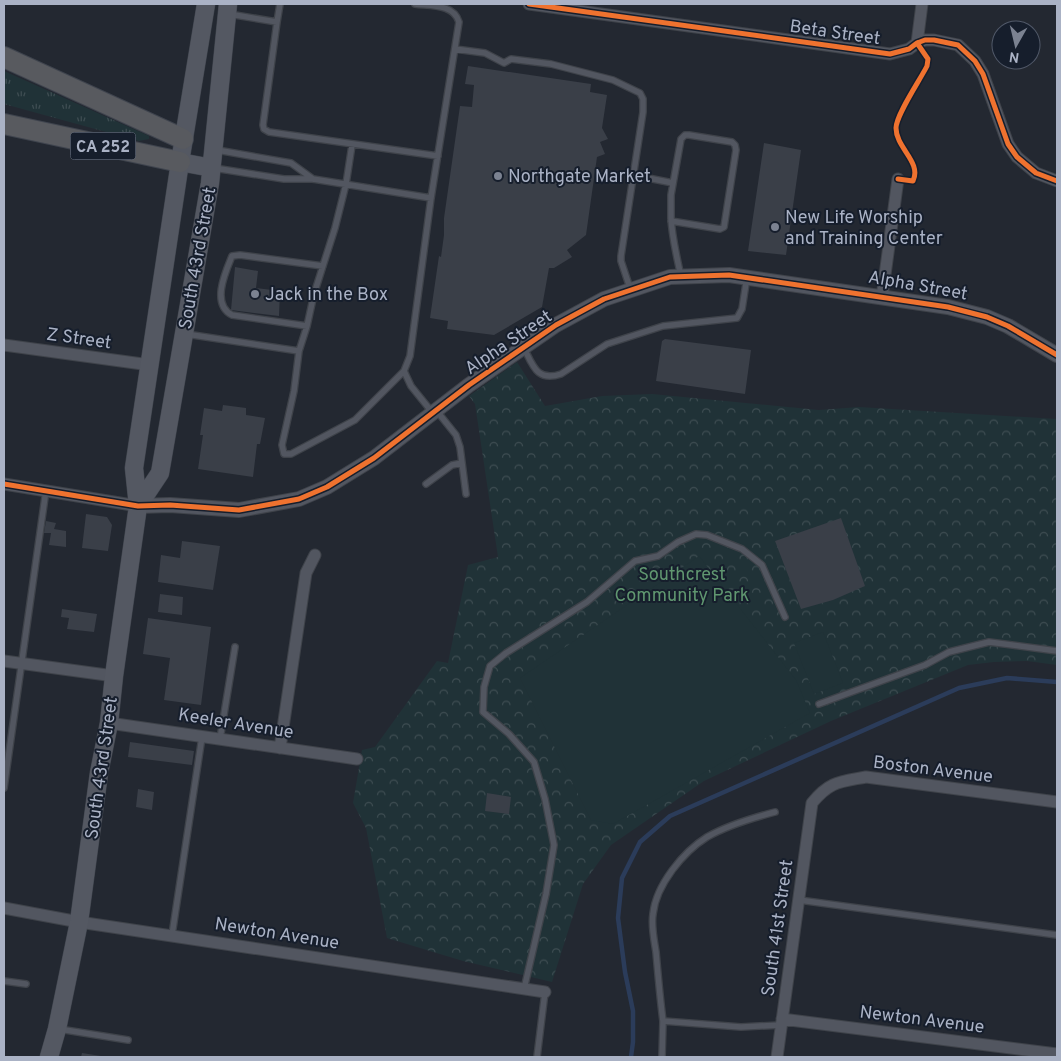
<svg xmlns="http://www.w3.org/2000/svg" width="1061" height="1061" font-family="Overpass,sans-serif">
  <defs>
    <pattern id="grass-tufts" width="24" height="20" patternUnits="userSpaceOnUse" patternTransform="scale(1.25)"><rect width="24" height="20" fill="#203237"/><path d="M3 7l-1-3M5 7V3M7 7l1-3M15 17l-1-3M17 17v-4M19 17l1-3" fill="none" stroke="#3e4d52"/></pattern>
    <pattern id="forest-crowns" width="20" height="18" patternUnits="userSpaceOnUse" patternTransform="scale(1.25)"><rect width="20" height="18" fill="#203237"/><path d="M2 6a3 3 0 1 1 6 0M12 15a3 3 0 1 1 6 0" fill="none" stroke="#3e4d52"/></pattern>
  </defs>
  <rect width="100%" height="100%" fill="#232831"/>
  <!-- grass -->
  <path fill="url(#grass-tufts)" d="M4,71L149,136V139L139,141L4,104Z"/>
  <!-- forest -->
  <path fill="url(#forest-crowns)" d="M517,362L545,406L602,396L652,394L819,410L859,407L1057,419V665L1027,661L994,662L968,665L831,721L704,781L611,845L583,884L552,982L463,961L387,938L366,828L353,803L362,750L375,747L437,661L448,663L468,565L498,557L475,404L469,396Z"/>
  <!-- pitch -->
  <path fill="#203237" d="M699,556L796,680L810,713L613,824L591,820L520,678Z
    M823,632L843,683L814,694L794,643Z"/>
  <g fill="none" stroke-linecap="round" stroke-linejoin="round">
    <!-- stream -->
    <path stroke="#2b3c5a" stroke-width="4.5" d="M631,1057L633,1042V1011L625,972L618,918L622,878L640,842L670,816L959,688L1007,678L1057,682"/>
  </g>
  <!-- building -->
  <path fill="#3a3f48" d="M468,66L591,84L590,92L607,95L602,128L608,139L600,142L605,154L597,157L586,235L567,250L572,257L554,268H549L542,307L494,335L447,329L448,321L430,318L439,256L441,257L444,235V218L460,106L472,107L474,85L465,84Z
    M764,143L801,150L786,255L748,251Z
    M235,267L258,271L256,288L280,291L279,316L231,310Z
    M665,339L751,350L745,394L656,381L662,341Z
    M223,405L246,408V415L265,418L260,444H257L253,477L198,469L203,435H200L204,408L222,411Z
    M86,514L107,517L112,525L108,551L82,548Z
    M841,518L865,586L833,600L801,609L775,541Z
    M46,521L56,523L54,529L66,531V547L49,545L51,533H44Z
    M182,541L220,546L213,590L158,582L161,555L180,558Z
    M160,594L183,597L182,615L158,612Z
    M62,609L97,614L94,632L67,629L69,618L61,617Z
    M148,618L211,627L201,705L164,700L170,658L143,654Z
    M130,742L194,751L192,765L128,757Z
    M138,789L154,792L152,810L136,807Z
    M487,793L511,797L509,814L485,811Z
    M82,1053L101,1056V1057H81Z"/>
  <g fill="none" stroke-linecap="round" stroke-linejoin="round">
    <defs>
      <path id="service" d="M415,4C431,6 454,4 459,22L431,198L410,356L404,371L411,386L432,412
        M229,14L277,22L280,4
        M277,22L263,125L264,129L269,132L438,156
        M455,49L485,53L504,63L511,59L551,64L613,80L640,93L643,99V112L621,256V261L631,291
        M217,150L291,163L313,179
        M214,168L284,179H313L431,198
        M633,175L673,183
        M671,221L720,229L724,227L736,150L735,145L732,142L689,135H685L681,139L671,195V218C672,238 677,257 681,277
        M307,326L232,315C211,304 225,273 232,256L240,255L323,266
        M186,334L299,351L294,391L282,445L284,454H291L355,420L404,371
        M524,348C533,366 537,382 561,374L607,344L663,326L737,318L742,309L747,277
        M299,351L307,326L314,294L335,228L346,184L352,145
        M436,410L456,435L460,447L466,494
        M426,484L452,465L462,463
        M819,704L925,665L949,652L989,642L1057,651
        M220,739L235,647
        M4,788L46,490
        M799,900L1057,935
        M172,935L202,737
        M4,981L26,984
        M524,989L546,894L554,845L545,799L534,762L509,734L483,712L484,687L490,666L506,653L587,602L635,561L658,556L678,542L696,534L707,535L742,549L762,565L785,617
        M663,1021C660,998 658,975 656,952C654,939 651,926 653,914C656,885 683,852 707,837C728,825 752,818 775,812
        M59,1029L128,1040
        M537,1057L545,992
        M662,1057L663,1021L741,1027L781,1025"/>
      <path id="minor" d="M529,4L890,54L909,49L917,43L925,40H934L958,45L975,61L983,74L1008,144L1017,157L1036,173L1057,181
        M917,43L922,4
        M882,297L898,179
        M4,345L150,365
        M4,484L138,506
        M4,661L114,676
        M109,723L357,759
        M280,748L306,573L315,555
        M4,908L79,922L545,992
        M782,1019L1057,1054
        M777,1057L812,803C830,781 840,782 866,777L1057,802"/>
      <path id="tertiary" d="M138,506L170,505L239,510L299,499L327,487L374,458L469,385L556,325L604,299L670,277L729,275L948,307L987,317L1008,326L1057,355"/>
      <path id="primary" d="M180,162L212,168
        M138,506L160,473L210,183L228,4
        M49,1057L57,1029L79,922L99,773L109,723L114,676L138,506L134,468L180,162L206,4"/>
      <path id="motorway" d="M4,57L183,139
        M4,124L180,162"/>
    </defs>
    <!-- service casing -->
    <use href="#service" stroke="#3f434a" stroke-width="8"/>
    <!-- minor casing -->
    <use href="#minor" stroke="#3f434a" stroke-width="13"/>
    <!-- tertiary casing -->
    <use href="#tertiary" stroke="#3f434a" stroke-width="16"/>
    <!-- primary casing -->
    <use href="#primary" stroke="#40454e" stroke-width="19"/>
    <!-- motorway casing -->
    <use href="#motorway" stroke="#3f444e" stroke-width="22"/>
    <!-- service -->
    <use href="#service" stroke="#525660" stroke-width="5.5"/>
    <!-- minor -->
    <use href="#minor" stroke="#525660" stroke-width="11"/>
    <!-- tertiary -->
    <use href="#tertiary" stroke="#525660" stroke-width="14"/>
    <!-- primary -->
    <use href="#primary" stroke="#545862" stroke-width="18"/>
    <!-- motorway -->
    <use href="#motorway" stroke="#585a5f" stroke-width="20"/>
    <defs>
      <path id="cycleway" d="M529,4L890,54L909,49L917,43L925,40H934L958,45L975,61L983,74L1008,144L1017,157L1036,173L1057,181
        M898,179L913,181C922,162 896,148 896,128C896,115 920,80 927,66L928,59L917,43
        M4,484L138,506L170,505L239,510L299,499L327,487L374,458L469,385L556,325L604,299L670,277L729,275L948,307L987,317L1008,326L1057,355"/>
    </defs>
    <!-- cycleway casing -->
    <use href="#cycleway" stroke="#161e2c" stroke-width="8"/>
    <!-- cycleway -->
    <use href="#cycleway" stroke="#ef722f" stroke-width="5"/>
  </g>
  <!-- markers -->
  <g fill="#7b8291" stroke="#161e2c" stroke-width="2">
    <circle cx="498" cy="176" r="5"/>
    <circle cx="775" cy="227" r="5"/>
    <circle cx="255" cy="294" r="5"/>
  </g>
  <g text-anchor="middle" stroke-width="4" stroke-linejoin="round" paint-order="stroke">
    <!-- shield labels -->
    <rect fill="#161e2c" stroke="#7e8697" stroke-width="1" x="70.5" y="132.5" width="65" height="27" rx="4"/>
    <g font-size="16" font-weight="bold" fill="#aab2c5">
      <text x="103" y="152">CA 252</text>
    </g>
    <!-- street labels -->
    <g font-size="18" fill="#aab2c5" stroke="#161e2c">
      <text transform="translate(835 32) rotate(8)" y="6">Beta Street</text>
      <text transform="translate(197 258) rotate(-80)" y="6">South 43rd Street</text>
      <text transform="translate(918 285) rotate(10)" y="6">Alpha Street</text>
      <text transform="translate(79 338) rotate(8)" y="6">Z Street</text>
      <text transform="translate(508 342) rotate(-34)" y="6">Alpha Street</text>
      <text transform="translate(236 723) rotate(9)" y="6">Keeler Avenue</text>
      <text transform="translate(101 768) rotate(-82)" y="6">South 43rd Street</text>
      <text transform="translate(933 769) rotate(7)" y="6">Boston Avenue</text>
      <text transform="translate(777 928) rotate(-82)" y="6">South 41st Street</text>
      <text transform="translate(277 933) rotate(9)" y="6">Newton Avenue</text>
      <text transform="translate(922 1019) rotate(7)" y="6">Newton Avenue</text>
    </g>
    <!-- poi labels -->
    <g font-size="18" fill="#aab2c5" stroke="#161e2c" text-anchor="start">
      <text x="508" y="182">Northgate Market</text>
      <text x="785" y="223">New Life Worship<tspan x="785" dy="21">and Training Center</tspan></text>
      <text x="265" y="300">Jack in the Box</text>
    </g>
    <!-- park labels -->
    <g font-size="18" fill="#609770" stroke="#161e2c">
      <text x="682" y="580">Southcrest<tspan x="682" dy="21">Community Park</tspan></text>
    </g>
  </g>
  <!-- border -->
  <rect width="1061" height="1061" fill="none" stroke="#aab2c5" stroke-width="10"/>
  <!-- north arrow -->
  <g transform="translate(1016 45) rotate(188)"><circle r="24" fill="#161e2c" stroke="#515969"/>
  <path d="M0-4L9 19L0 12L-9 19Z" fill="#7b8291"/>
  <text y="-8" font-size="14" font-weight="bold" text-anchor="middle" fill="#aab2c5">N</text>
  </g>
</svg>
